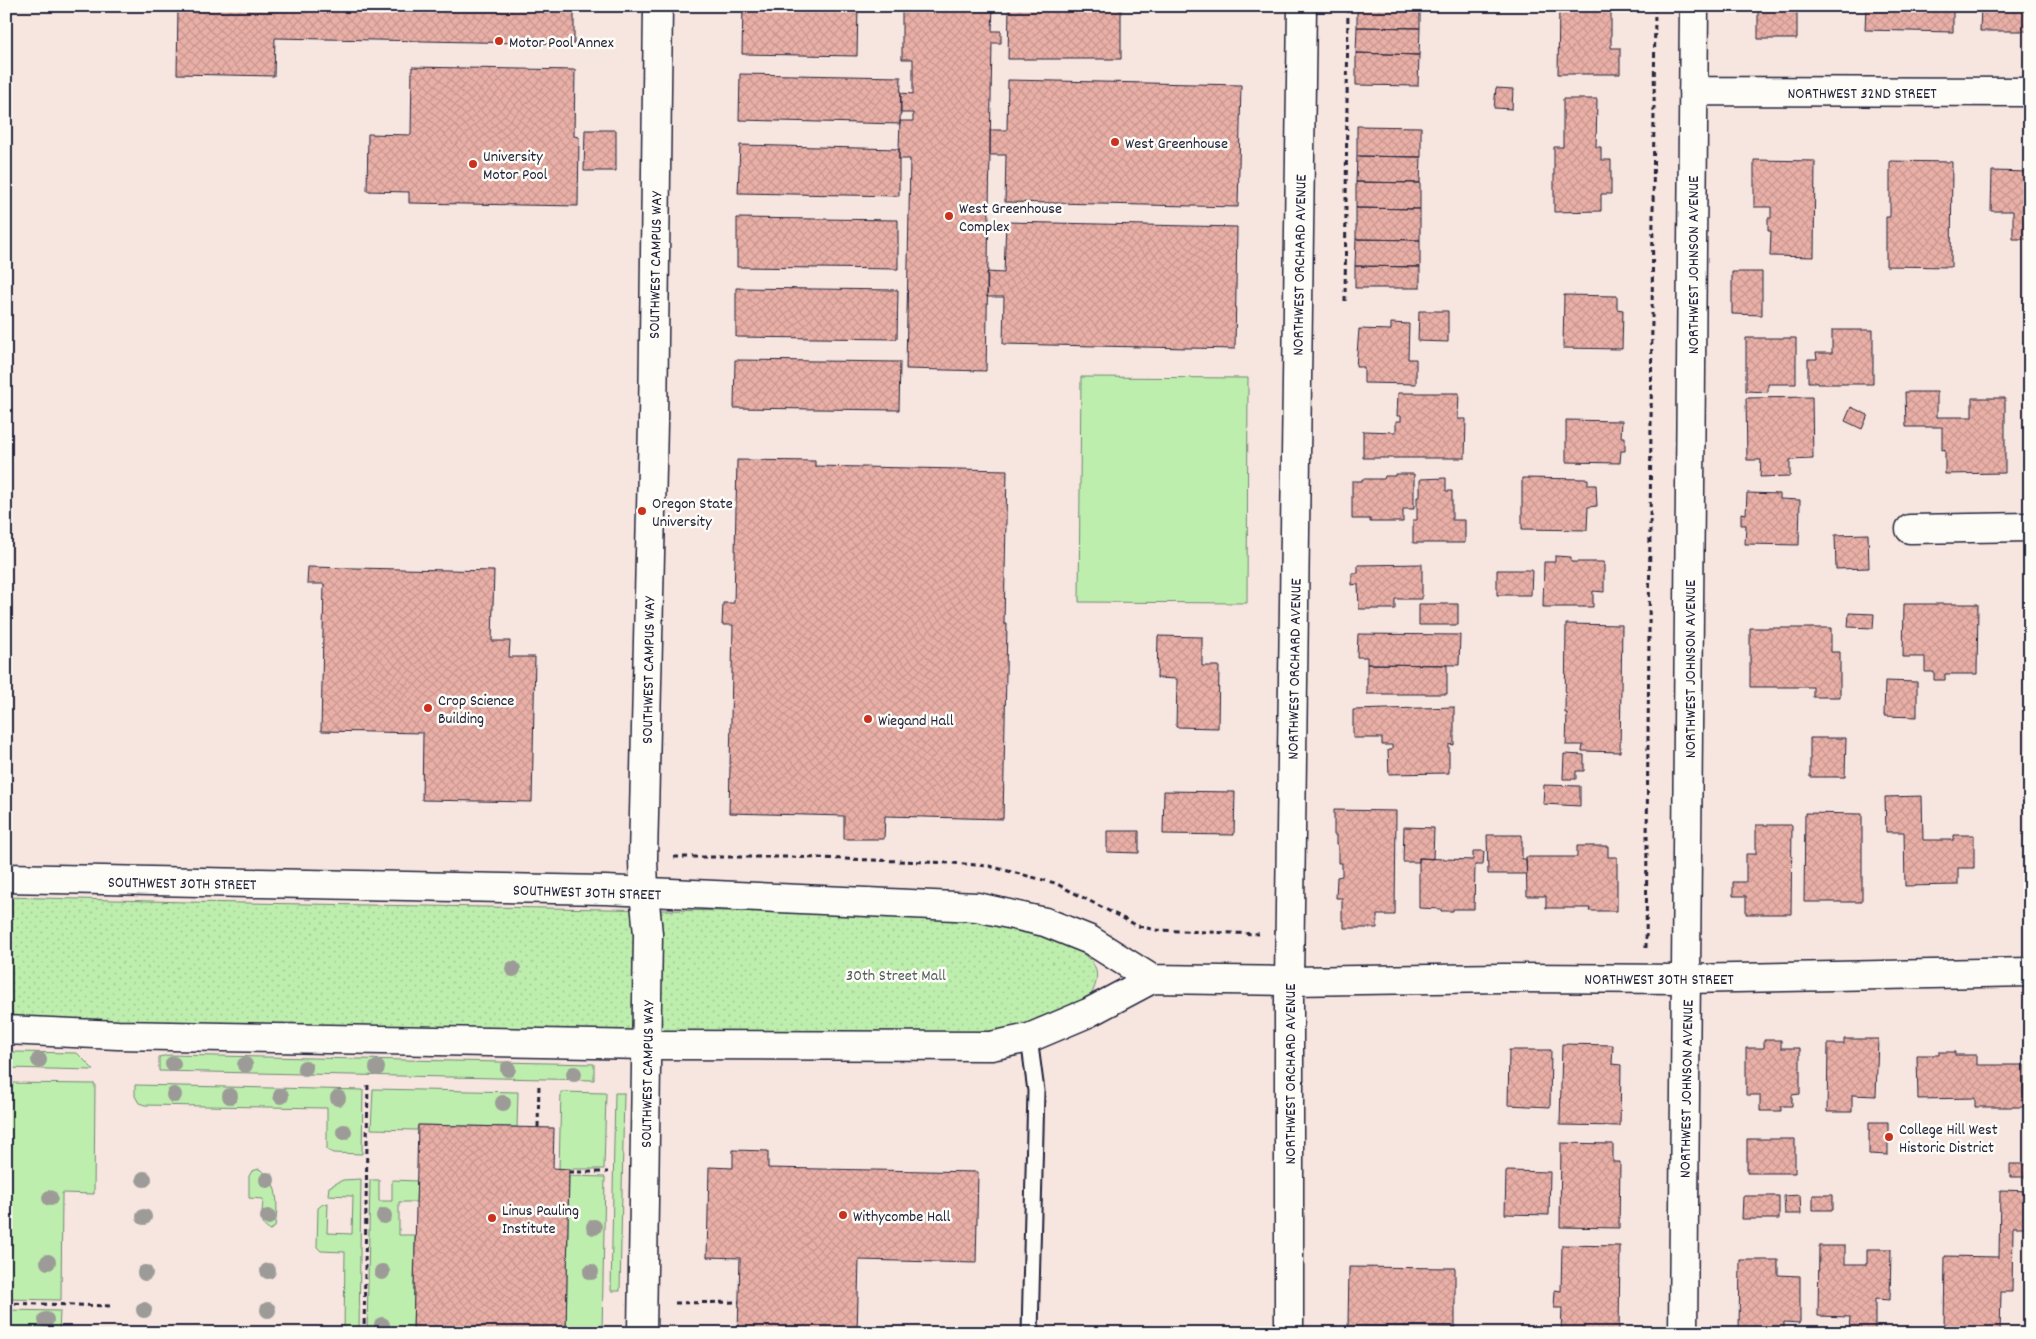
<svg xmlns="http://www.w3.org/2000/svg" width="2036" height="1339" font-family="Dekko,sans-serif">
  <defs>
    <pattern id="park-dots" width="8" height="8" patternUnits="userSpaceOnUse" patternTransform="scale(1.25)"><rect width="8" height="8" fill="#beeead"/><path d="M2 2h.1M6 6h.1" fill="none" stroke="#a3cc96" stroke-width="1.8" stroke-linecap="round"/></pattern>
    <pattern id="building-cross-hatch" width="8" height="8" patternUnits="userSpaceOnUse" patternTransform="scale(1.25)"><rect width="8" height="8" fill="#eab0a7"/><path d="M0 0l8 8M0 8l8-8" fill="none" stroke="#c89791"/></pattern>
  </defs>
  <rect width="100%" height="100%" fill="#f7e5df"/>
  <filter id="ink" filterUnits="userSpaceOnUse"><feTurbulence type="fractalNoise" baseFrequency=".02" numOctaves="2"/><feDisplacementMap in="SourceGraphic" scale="10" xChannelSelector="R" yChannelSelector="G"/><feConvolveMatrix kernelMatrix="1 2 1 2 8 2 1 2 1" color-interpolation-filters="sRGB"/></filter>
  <g filter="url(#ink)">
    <!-- grass -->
    <path fill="#beeead" stroke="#708874" d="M1081,377L1248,378L1247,603L1079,602Z
      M13,1052L77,1053L94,1070L6,1068Z
      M169,1055L594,1064V1080L159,1071V1057Z
      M6,1083L95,1084L94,1194L62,1193L61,1300L6,1299Z
      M135,1085L363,1090L362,1154L333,1153L327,1150V1108L145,1105L139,1103L135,1096Z
      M373,1089L518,1092L517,1127L418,1125L417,1130L371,1129Z
      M561,1092L606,1093L604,1169H559Z
      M615,1093H624L620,1291H611Z
      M259,1169C280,1180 278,1207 275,1227L270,1230C258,1226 263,1210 263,1199L249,1198V1176L252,1171Z
      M569,1176L605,1177L602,1333H566Z
      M361,1179L359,1333H344L345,1252L321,1251L317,1247L318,1208L323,1204L328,1203L327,1233L352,1234L353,1196L328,1195L329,1187L343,1180Z
      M370,1180H379V1201H392V1180L417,1181L416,1202H399V1235H415L413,1333H367Z
      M6,1310L60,1311L59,1333H6Z"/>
    <!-- park -->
    <path fill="url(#park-dots)" stroke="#708874" d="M6,897L186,902L965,915C994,922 1082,938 1095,967C1099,977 1095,988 1090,997L1038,1023L996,1033L962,1037L6,1019Z"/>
    <!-- building -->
    <path fill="url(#building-cross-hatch)" stroke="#22223b" d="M178,6H574V44L275,38L274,76L177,74Z
      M743,6H858L857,56L742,54Z
      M902,6H993L992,31H1001V43H992L986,371L906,369L910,159H899V149L900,121H913V113H901V93L913,94V59H902Z
      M1203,6H1244V9L1203,7Z
      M1357,6H1420V28L1357,27Z
      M1559,6H1611V48H1620V74H1558Z
      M1758,6H1797V39H1758Z
      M1866,6H1953V32L1865,30Z
      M1981,6H2030V31H1980Z
      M1009,7L1121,8V59H1008Z
      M1357,27L1420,28L1419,55L1356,53Z
      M1356,53L1419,55L1418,86L1356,85Z
      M412,67L575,70L574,136L579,137L578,206L409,203V192L367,191L368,134L411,135Z
      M740,74L901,77L900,124L739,120Z
      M1008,80L1241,85L1238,207L1005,202L1006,155H990V130H1007Z
      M1496,88L1513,89L1512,109L1494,108Z
      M1563,99H1597L1596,147H1601V160H1611V194H1601V211L1554,212V147H1563Z
      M1357,126L1421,127V157L1357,156Z
      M585,130H616V171H584Z
      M740,145L899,149V196L738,193Z
      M1357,156L1421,157L1420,183L1356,182Z
      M1754,160L1815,161L1814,257L1770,256L1771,231H1768V218H1771V207H1754Z
      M1890,161L1952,162L1951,267L1886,266V217H1890Z
      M1992,171L2030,172V239H2013V211H1991Z
      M1356,182L1420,183V209L1356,208Z
      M1356,208L1420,209V240L1356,239Z
      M737,218L898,220V269L737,267Z
      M1006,222L1237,227L1235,349L1003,344L1004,297H987V272L1004,273Z
      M1356,239L1420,240V267L1355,266Z
      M1355,266L1420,267V288H1355Z
      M1732,272H1762V315L1732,314Z
      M736,288L898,290L897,339L736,337Z
      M1564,295L1617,296V309L1623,310L1622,349L1563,348Z
      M1419,311H1448V342L1418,341Z
      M1391,323L1409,324L1408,359H1416V384L1364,383V367H1356L1359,329L1391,330Z
      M1832,330H1873V384H1817L1816,382H1808V359H1817L1816,353H1832Z
      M1746,338H1796V384H1768V392L1746,391Z
      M2024,341H2030V374H2026Z
      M735,360L900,362L899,410L734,408Z
      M1905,392H1937V417H1972V398H2005V473L1945,474V449L1942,450V427H1906Z
      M1398,393H1459L1458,419H1466L1465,458H1363V431L1396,432V421H1401V416H1397Z
      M1812,397L1813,459L1790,460V476L1760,477L1761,460H1747L1746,398Z
      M1851,407L1868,415L1862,429L1845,421Z
      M1566,420L1622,421L1621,437H1625V451H1621L1620,463L1566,462Z
      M737,460L815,461V466L1007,470L1004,624H1007L1003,819L885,816L884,839H844V816L729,813L733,625H722L723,603H734Z
      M1395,474H1414V509H1403V522H1370V519H1352V481H1362V479H1384L1385,476H1395Z
      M1446,478V491H1452V520H1465V543H1413V520H1417V497H1420V479Z
      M1522,478L1588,479V485H1596L1597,506L1588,507L1587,530L1522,529Z
      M1747,493L1780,494V499L1800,500L1799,545L1745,544L1746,525H1741V513L1746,514Z
      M1868,534L1869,568L1836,569L1835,535Z
      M1555,556L1571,557V562H1604V592L1593,591V607H1543L1544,562H1555Z
      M1422,564V599H1395V609H1359L1358,584L1352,585V573H1358V565Z
      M308,567L494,571L492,641H510L509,657H535L532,802L422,800L423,733L321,731L324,584H307Z
      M1497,570H1532L1531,595H1497Z
      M2027,598H2030V631H2028Z
      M1419,604H1458V625H1419Z
      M1904,604H1978L1977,674H1945V680H1934V672H1925V657H1903Z
      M1849,613L1874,614L1873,628L1848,627Z
      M1566,624L1622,625L1620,752L1582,751L1583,745H1566L1567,713H1565Z
      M1750,628H1831V652H1840V697H1813V687H1750Z
      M1358,634L1460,635L1459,665L1367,664V657H1357Z
      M1158,636L1202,637V666H1219L1218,728L1176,727L1177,679L1157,678Z
      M1367,664L1447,665V694H1367Z
      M1885,681L1917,682V717L1884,716Z
      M1454,707V745L1449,744V773L1389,774L1388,750H1392V745H1382V738H1353V710Z
      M1810,738H1846L1845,777H1810Z
      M1564,754L1584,755V771H1576V779H1563Z
      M1544,785L1580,786V806L1543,804Z
      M1164,791L1235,792L1234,835L1163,834Z
      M1922,796L1923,840H1954V835H1974V868H1958V885L1905,886L1904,832H1886L1885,797Z
      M1334,810L1396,811L1395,915H1377V928H1344V921H1342V898H1336L1337,877L1342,876V863H1338V845L1336,844V835H1334Z
      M1805,813L1862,814V902H1804Z
      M1756,825H1792L1791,914H1746V896H1733V882H1746V854H1756Z
      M1404,827L1434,828L1433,859L1419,858V862H1403Z
      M1107,831H1139V853L1107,852Z
      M1487,835H1522V859H1526L1527,874H1488Z
      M1577,846H1608V857H1617V911H1589L1590,908H1546V896H1527L1526,857H1577Z
      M1473,851H1484L1483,865H1475L1474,909H1453V911H1441V909L1419,908V858L1473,860Z
      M1844,1039H1878L1876,1096L1852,1095V1112H1827L1828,1044H1844Z
      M1764,1040H1781V1048H1800V1094L1792,1095V1106H1781V1111H1760V1095H1746V1048H1764Z
      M1562,1044L1613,1045L1612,1064L1621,1065L1620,1126L1560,1125Z
      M1509,1050H1551L1550,1107L1508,1105Z
      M1939,1052H1955V1055H1977V1065H2024V1107H1975V1098L1918,1099L1917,1055H1939Z
      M1869,1122H1888V1155L1869,1154Z
      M418,1125L554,1128L553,1168L569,1169L566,1333H413Z
      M1747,1139H1795V1173H1747Z
      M1561,1143L1613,1144V1162H1620L1619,1228L1560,1227Z
      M733,1150L768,1151V1168L978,1172L976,1263L859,1260L857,1333H738L740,1258L707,1257L709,1167L733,1168Z
      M2010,1164H2026V1177H2010Z
      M1506,1171L1550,1172L1549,1215L1505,1214Z
      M2000,1190L2030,1191V1227H2013L2012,1292H2001L2000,1333L1944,1332L1945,1256L1999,1257Z
      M1800,1195L1801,1214H1785L1784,1196Z
      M1813,1195H1833V1210H1813Z
      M1743,1196H1779V1219H1742Z
      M1562,1245L1620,1246L1619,1333H1561L1562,1308H1554L1555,1290L1561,1291Z
      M1819,1246H1845V1264H1867V1249H1891L1890,1300L1875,1299V1331H1849L1850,1317L1818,1316Z
      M1740,1260H1778V1275L1800,1276V1323L1784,1322V1332H1739Z
      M1349,1267L1455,1268V1327L1348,1326Z"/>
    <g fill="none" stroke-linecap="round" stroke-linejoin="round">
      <defs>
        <path id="service" d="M1029,1038L1036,1091L1030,1333"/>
        <path id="minor" d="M1693,91L2030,92
          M1910,529L2030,527
          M642,1333L648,934L644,892L643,858L653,423L658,6
          M1289,1333V981L1302,6
          M1683,1333L1694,6"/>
        <path id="tertiary" d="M6,878L605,890L977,907L1045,922L1090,940L1152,979
          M6,1030L118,1035L646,1045L991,1046L1029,1038L1088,1013L1152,979L1289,981L1504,978L1686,979L2030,972"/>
      </defs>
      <!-- service casing -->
      <use href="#service" stroke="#22223b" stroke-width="19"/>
      <!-- minor casing -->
      <use href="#minor" stroke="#22223b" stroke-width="31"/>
      <!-- tertiary casing -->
      <use href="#tertiary" stroke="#22223b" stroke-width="31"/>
      <!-- path -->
      <path stroke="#22223b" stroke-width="3" stroke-dasharray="5 4" stroke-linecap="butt" d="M1345,301L1348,6
        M674,857H792L952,863L989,866L1055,883L1138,926L1156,930L1259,934
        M1646,948L1655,6
        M538,1127L539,1084
        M569,1172H608
        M6,1303L112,1306
        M675,1303L739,1302
        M364,1333L368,1081"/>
      <!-- service -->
      <use href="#service" stroke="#fdfcf7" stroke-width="15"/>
      <!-- minor -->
      <use href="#minor" stroke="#fdfcf7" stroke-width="28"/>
      <!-- tertiary -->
      <use href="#tertiary" stroke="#fdfcf7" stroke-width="28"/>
    </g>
    <!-- trees -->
    <g fill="#9c9b98">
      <circle cx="513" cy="969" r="8"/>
      <circle cx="39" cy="1060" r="8"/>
      <circle cx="173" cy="1064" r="8"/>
      <circle cx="245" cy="1065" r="8"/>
      <circle cx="305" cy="1068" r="8"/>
      <circle cx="377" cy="1068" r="8"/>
      <circle cx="508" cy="1069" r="8"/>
      <circle cx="574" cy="1074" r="8"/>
      <circle cx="174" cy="1095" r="8"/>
      <circle cx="230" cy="1096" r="8"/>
      <circle cx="281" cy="1096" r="8"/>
      <circle cx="338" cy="1098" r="8"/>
      <circle cx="503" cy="1103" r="8"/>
      <circle cx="344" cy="1132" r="8"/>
      <circle cx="144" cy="1179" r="8"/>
      <circle cx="267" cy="1180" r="8"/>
      <circle cx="50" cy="1198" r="8"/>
      <circle cx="384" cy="1216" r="8"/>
      <circle cx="144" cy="1217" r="8"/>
      <circle cx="268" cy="1217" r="8"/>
      <circle cx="594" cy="1227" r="8"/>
      <circle cx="48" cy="1262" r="8"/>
      <circle cx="268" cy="1271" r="8"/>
      <circle cx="382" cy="1272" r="8"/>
      <circle cx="591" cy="1272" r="8"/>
      <circle cx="145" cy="1273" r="8"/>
      <circle cx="144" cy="1310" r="8"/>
      <circle cx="268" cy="1310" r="8"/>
      <circle cx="46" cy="1320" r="8"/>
      <circle cx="382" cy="1325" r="8"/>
    </g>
  </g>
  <!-- markers -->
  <g fill="#c8321e" stroke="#fdfcf7" stroke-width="2">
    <circle cx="499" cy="41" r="5"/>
    <circle cx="1115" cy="142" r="5"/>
    <circle cx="473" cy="164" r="5"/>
    <circle cx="949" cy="216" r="5"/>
    <circle cx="642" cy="511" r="5"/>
    <circle cx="428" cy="708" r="5"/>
    <circle cx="868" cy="719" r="5"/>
    <circle cx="1889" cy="1137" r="5"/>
    <circle cx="843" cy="1215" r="5"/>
    <circle cx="492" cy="1218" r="5"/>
  </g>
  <g text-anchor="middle" stroke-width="5" stroke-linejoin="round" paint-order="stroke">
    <!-- poi labels -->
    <g font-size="16" fill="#22223b" stroke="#fdfcf7" text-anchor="start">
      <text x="509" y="47">Motor Pool Annex</text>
      <text x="1125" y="148">West Greenhouse</text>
      <text x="483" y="161">University<tspan x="483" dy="18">Motor Pool</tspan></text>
      <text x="959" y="213">West Greenhouse<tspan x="959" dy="18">Complex</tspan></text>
      <text x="652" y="508">Oregon State<tspan x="652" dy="18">University</tspan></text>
      <text x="438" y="705">Crop Science<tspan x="438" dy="18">Building</tspan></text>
      <text x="878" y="725">Wiegand Hall</text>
      <text x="1899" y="1134">College Hill West<tspan x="1899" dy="18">Historic District</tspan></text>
      <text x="502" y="1215">Linus Pauling<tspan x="502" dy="18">Institute</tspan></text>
      <text x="853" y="1221">Withycombe Hall</text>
    </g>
    <!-- street labels -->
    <g font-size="16" fill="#22223b" stroke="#fdfcf7">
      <text x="1862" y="98">NORTHWEST 32ND STREET</text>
      <text transform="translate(654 265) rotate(-89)" y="6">SOUTHWEST CAMPUS WAY</text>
      <text transform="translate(1298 265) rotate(-89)" y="6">NORTHWEST ORCHARD AVENUE</text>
      <text transform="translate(1692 265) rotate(-90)" y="6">NORTHWEST JOHNSON AVENUE</text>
      <text transform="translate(1293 669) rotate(-89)" y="6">NORTHWEST ORCHARD AVENUE</text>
      <text transform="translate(1689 669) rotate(-90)" y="6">NORTHWEST JOHNSON AVENUE</text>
      <text transform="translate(647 670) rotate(-89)" y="6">SOUTHWEST CAMPUS WAY</text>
      <text transform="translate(182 882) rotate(1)" y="6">SOUTHWEST 30TH STREET</text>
      <text transform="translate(587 891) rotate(2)" y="6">SOUTHWEST 30TH STREET</text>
      <text x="1659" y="984">NORTHWEST 30TH STREET</text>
      <text transform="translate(646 1074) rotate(-89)" y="6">SOUTHWEST CAMPUS WAY</text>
      <text transform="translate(1289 1074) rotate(-90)" y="6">NORTHWEST ORCHARD AVENUE</text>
      <text transform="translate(1685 1089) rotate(-89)" y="6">NORTHWEST JOHNSON AVENUE</text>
    </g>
    <!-- park labels -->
    <g font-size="16" fill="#515f5d" stroke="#fdfcf7">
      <text x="896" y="980">30th Street Mall</text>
    </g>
  </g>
  <!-- margin -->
  <rect width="2036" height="1339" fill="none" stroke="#fdfcf7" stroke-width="25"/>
  <rect x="12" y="12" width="2011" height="1314" fill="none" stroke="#22223b" stroke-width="2" filter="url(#ink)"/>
</svg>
